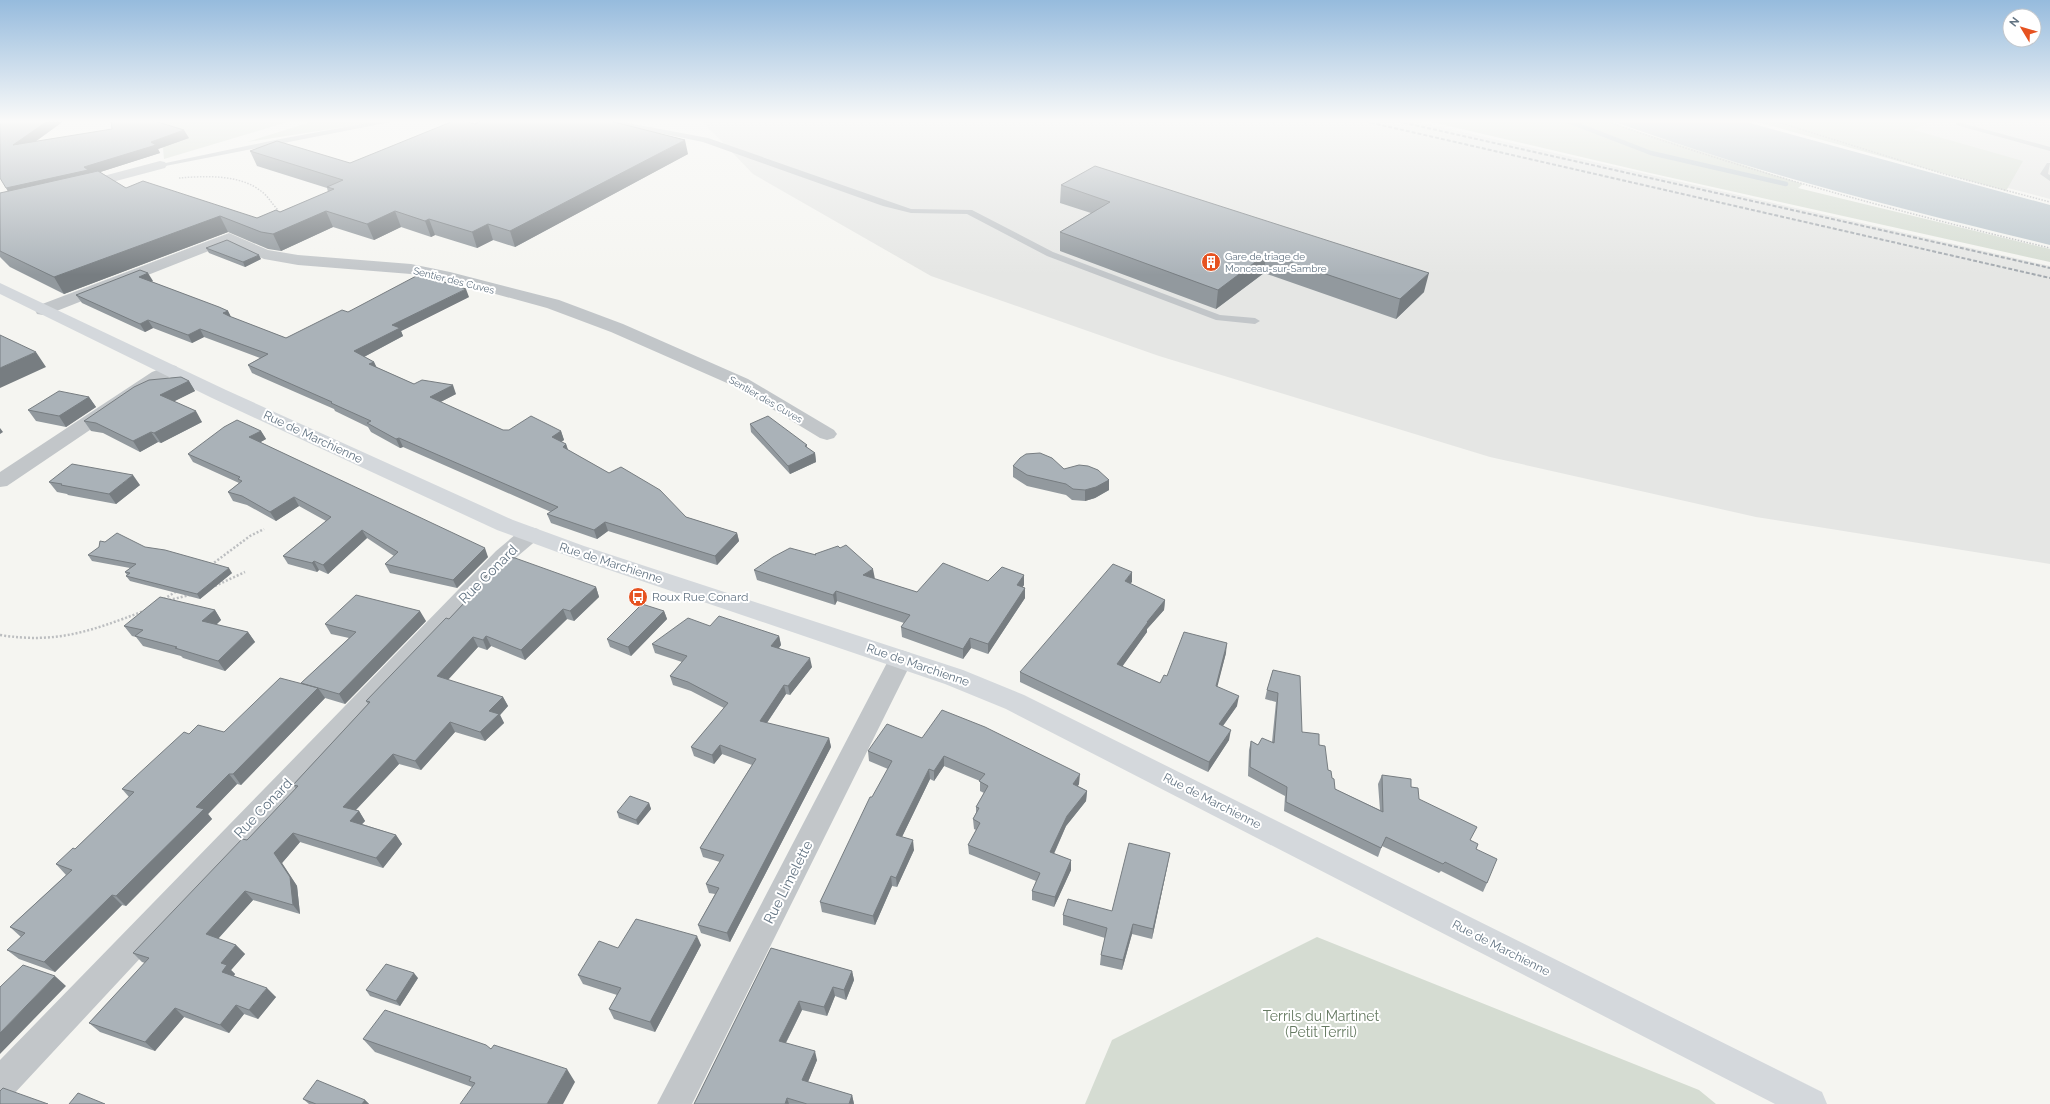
<svg xmlns="http://www.w3.org/2000/svg" width="2050" height="1104" font-family="Raleway,sans-serif">
  <rect width="100%" height="100%" fill="#f5f5f1"/>
  <!-- built -->
  <path fill="#e5e6e4" d="M701,120H1410L2050,266V564L1756,517L1490,457L1159,356L931,276L753,174Z
    M1926,120H2050V199L1881,155Z"/>
  <!-- green -->
  <path fill="#d5dcd2" d="M139,120H294L164,159L161,127Z
    M317,120H389L247,142Z
    M1423,120H1603L1803,184L1798,188L2050,249V262L1650,173Z
    M1750,120L1926,122L1914,130L2023,161L2006,191Z
    M1317,937L1699,1090L1716,1104H1085L1112,1040Z"/>
  <!-- water -->
  <path fill="#bbc6cc" d="M1610,120H1739L2050,205V245C1902,209 1753,173 1610,120Z"/>
  <g fill="none" stroke-linecap="round" stroke-linejoin="round">
    <!-- stream -->
    <path stroke="#bbc6cc" stroke-width="4.5" d="M1565,120L1651,153L1786,184"/>
    <!-- path-far1 -->
    <path stroke="#bcbec0" stroke-width="1.5" stroke-dasharray="1.5 1.5" stroke-linecap="butt" d="M1603,120C1749,172 1899,212 2050,248
      M1771,120L1944,174L2050,202
      M179,178C205,176 239,174 261,191C268,196 272,204 278,210"/>
    <!-- path -->
    <path stroke="#bcbec0" stroke-width="2.5" stroke-dasharray="2 2" stroke-linecap="butt" d="M211,565L250,536L264,529
      M215,586L245,572
      M164,599L177,591
      M169,600L190,595
      M0,635C57,644 91,631 144,611"/>
    <!-- lane -->
    <path fill="#c2c6c9" fill-rule="evenodd" d="M384,120H401L160,167L156,165L280,139Z
      M596,120H612L708,138L911,209L972,210L1053,252L1220,315L1255,318L1260,321L1255,324L1216,320L1047,256L967,214L911,213L883,206L703,142Z
      M1958,122L2050,147V151L1956,125V123Z
      M2047,163H2050L2048,174L2050,175V181L2040,174Z"/>
    <!-- street -->
    <path fill="#c2c6c9" fill-rule="evenodd" d="M160,161L165,162L167,165L165,168L82,190L77,189L75,186L77,183Z
      M229,233L268,250L298,255L411,264L450,272L559,300L623,324L748,379L834,430L837,434L834,438L827,440L820,438L736,387L611,332L547,308L448,281L411,274L298,265L264,259L229,243L49,314L43,315L37,314L35,310L37,306Z
      M170,365L176,366L179,370L176,374L164,380L7,486L0,487V472L152,372Z
      M530,527L538,529L541,534L538,539L512,561L440,636L12,1096L0,1101V1060L496,551L522,529Z
      M901,650L910,653L913,659L692,1104H657L889,659L892,653Z"/>
    <!-- secondary -->
    <path fill="#d4d8dc" fill-rule="evenodd" d="M0,283L226,390L513,520L584,546L963,670L1024,695L1822,1092L1827,1104H1775L1006,709L945,684L568,556L497,530L212,398L0,294Z"/>
    <!-- rail -->
    <path stroke="#a2a8ae" stroke-width="2" stroke-dasharray="4 2" stroke-linecap="butt" d="M1359,120L2050,278
      M1392,120L2050,268"/>
  </g>
  <!-- wall -->
  <path fill="#92999e" d="M0,120H65L35,142L189,138L158,149L160,153L100,172L126,188L257,218L280,212L328,192L327,188L257,166L250,151L350,163L475,124L688,154L515,247L493,240L477,248L435,235L431,237L401,227L374,240L333,227L281,251L268,249L228,232L64,294L10,267L0,257V193L8,192Z
    M1061,185L1424,292L1396,319L1264,273L1216,309L1060,251V232L1091,213L1060,203Z
    M206,248L261,259L245,267L209,253Z
    M153,281L152,282L228,311L231,317L286,338L348,312L469,297L401,331L403,336L364,357L374,362L376,367L414,384L456,394L440,402L503,430L561,431L564,440L561,442L566,444L568,450L686,517L737,533L739,541L717,565L608,531L597,539L551,523L547,514L551,512L403,447L400,448L371,432L368,427L335,411L334,409L252,373L248,365L260,358L204,337L192,343L153,328L145,332L82,303L76,295Z
    M189,381L195,391L174,401L202,422L161,443L158,442L140,452L103,433L91,431L84,421Z
    M89,397L96,407L66,427L36,421L28,410Z
    M750,424L807,445V448L815,453L816,462L790,474L751,432Z
    M261,431L266,439L260,442L488,557L457,588L390,573L385,564L394,556L367,538L328,574L319,570L317,572L288,564L283,556L326,521L299,506L276,521L247,505L233,501L228,492L239,483L193,462L188,454Z
    M1013,466L1064,469L1109,480V490L1095,498L1085,501L1072,500L1066,495L1027,486L1013,477Z
    M49,482L140,485L116,504L68,495L67,494L57,492Z
    M815,554L875,579L917,592L1024,575V585L1022,587L1025,598L988,654L971,648L963,659L902,637L901,627L904,623L837,601L835,605L757,580L754,570L815,555Z
    M88,555L232,573L200,599L130,581L126,576L127,575L125,572L130,568L92,561Z
    M1132,582L1130,584L1165,600L1164,610L1147,629V632L1122,666L1160,683L1167,676L1226,653L1217,686L1237,706L1223,726L1229,740L1208,772L1020,682V672Z
    M478,584L596,587L599,597L574,621L567,619L525,660L491,646L487,650L478,647L448,680L503,697L508,706L500,715L504,723L485,741L455,732L421,770L399,764L356,810L359,811L365,821L362,824L396,835L402,844L383,868L300,842L282,863L297,886L300,914L253,900L218,939L236,945L245,954L231,970L235,974L234,976L276,997L258,1019L244,1014L229,1033L184,1017L155,1051L100,1032L89,1023L145,963L142,962L133,953L247,840L296,789L293,785L368,704L366,701L449,619L479,587Z
    M215,610L221,620L216,625L248,632L255,642L225,671L183,658L181,656L143,646L136,637L132,636L124,626Z
    M664,611L667,619L631,656L610,647L607,639Z
    M426,621L345,704L325,698L241,785L237,784L208,814L212,819L126,906L122,905L55,972L19,959L7,950L21,937L10,927L66,875L56,864L75,849L129,797L122,789L189,734L224,732L301,683L349,638L331,634L325,624Z
    M710,626L779,636L781,645L779,648L812,667L790,695L786,694L767,723L829,738L831,747L730,942L701,933L698,925L715,894L709,893L706,884L720,862L703,857L700,848L752,765L722,754L714,764L694,756L691,747L724,708L691,691L673,685L670,676L682,662L655,653L652,644Z
    M1273,670L1302,732L1319,745L1328,770L1332,778L1335,789L1380,810L1378,784L1382,775L1411,787L1419,799L1470,840L1476,849L1487,883L1483,892L1441,871L1439,873L1382,846L1378,857L1284,811L1285,796L1248,776L1249,750L1251,741L1258,745L1272,742L1276,702L1265,699L1267,690Z
    M922,738L1079,784L1078,786L1087,791L1086,801L1066,826L1054,854L1071,860V870L1054,907L1032,900V891L1036,881L969,854L968,845L976,830L974,829L973,819L976,813V807L984,793L980,791V781L944,766L934,781L930,779L902,837L914,850L897,887L892,886L875,925L822,912L820,902L888,769L869,761L868,751Z
    M649,803L651,809L638,825L619,818L617,812Z
    M1168,863L1152,939L1132,934L1122,970L1100,965L1101,955L1105,938L1063,925V915L1112,911Z
    M701,945L655,1032L614,1019L609,1009L617,995L583,984L578,975L618,948Z
    M771,948L852,971L854,980L846,1000L835,996L827,1016L802,1010L786,1043L817,1060L808,1082L852,1095L854,1104H694Z
    M418,978L400,1006L370,996L366,990Z
    M363,1039L491,1049L575,1082L472,1087L375,1052Z
    M303,1099L365,1100L369,1104H309Z"/>
  <!-- shaded-wall -->
  <path fill="#777d81" d="M49,120H65L18,154L13,145Z
    M184,130L189,138L158,149L160,153L91,175L11,197L6,188L151,142Z
    M685,140L688,154L515,247L510,231Z
    M326,211L333,227L281,251L273,234Z
    M395,211L401,227L374,240L367,224Z
    M220,216L228,232L64,294L54,277Z
    M429,219L435,235L431,237L425,221Z
    M488,224L493,240L477,248L472,232Z
    M1266,254L1264,273L1216,309L1218,290Z
    M259,255L261,259L245,267L243,262Z
    M148,273L153,281L144,285L139,277Z
    M1429,273L1424,292L1396,319L1400,299Z
    M466,289L469,297L401,331L403,336L358,360L354,351L392,325Z
    M228,311L232,319L223,313Z
    M148,320L153,328L145,332L140,324Z
    M200,329L204,337L192,343L188,335Z
    M36,352L46,367L0,388V368Z
    M374,362L378,370L369,364Z
    M189,381L195,391L167,405L160,395Z
    M453,385L456,394L433,406L430,397Z
    M89,397L96,407L66,427L59,416Z
    M196,411L202,422L161,443L154,433Z
    M0,428L3,432L0,434Z
    M261,431L266,439L254,446L249,437Z
    M561,431L564,440L555,446L552,437Z
    M151,432L158,442L140,452L133,441Z
    M399,438L403,447L400,448L396,439Z
    M566,444L569,453L563,447Z
    M815,453L816,462L790,474L788,466Z
    M133,475L140,485L116,504L109,494Z
    M1109,480V490L1095,498L1085,501V490Z
    M294,497L299,506L276,521L270,512Z
    M605,522L608,531L597,539L594,530Z
    M362,530L367,538L328,574L323,565Z
    M737,533L739,541L717,565L715,556Z
    M485,548L488,557L457,588L453,580Z
    M314,561L319,570L317,572L312,563Z
    M229,568L232,573L200,599L197,594Z
    M873,569L875,579L863,575Z
    M1132,572V582L1124,591L1125,581Z
    M1024,575V585L1017,595V585Z
    M596,587L599,597L574,621L570,611Z
    M1025,588V598L988,654V644Z
    M836,591L837,601L835,605L833,595Z
    M1165,600L1164,610L1147,629V632L1117,674V664L1147,622Z
    M563,609L567,619L525,660L521,650Z
    M215,610L221,620L209,631L202,621Z
    M420,611L426,621L345,704L339,694Z
    M664,611L667,619L631,656L628,647Z
    M248,632L255,642L225,671L218,661Z
    M486,636L491,646L487,650L483,640Z
    M779,636L781,645L773,655L771,646Z
    M473,637L478,647L442,686L437,676Z
    M970,638L971,648L963,659V649Z
    M1227,643L1226,653L1215,696L1216,686Z
    M810,658L812,667L790,695L788,686Z
    M784,685L786,694L762,730L760,721Z
    M318,688L325,698L241,785L233,774Z
    M1239,696L1237,706L1217,734L1219,724Z
    M503,697L508,706L500,715L504,723L485,741L480,732L489,711Z
    M450,722L455,732L421,770L415,761Z
    M1231,730L1229,740L1208,772L1209,762Z
    M829,738L831,747L730,942L727,933Z
    M720,745L722,754L714,764L712,755Z
    M393,754L399,764L350,816L343,807Z
    M944,756V766L934,781V771Z
    M929,769L930,779L898,845L896,835Z
    M229,774L237,784L208,814L212,819L126,906L116,896L196,807Z
    M1080,774L1079,784L1072,794L1073,784Z
    M1087,791L1086,801L1066,826L1050,862V852L1067,816Z
    M649,803L651,809L638,825L636,820Z
    M359,811L365,821L356,830L350,821Z
    M293,833L300,842L282,863L297,886L300,914L293,905L274,853Z
    M396,835L402,844L383,868L376,858Z
    M913,840L914,850L897,887L896,878Z
    M1170,853L1168,863L1152,939L1153,929Z
    M1071,860V870L1054,907L1055,897Z
    M891,876L892,886L875,925L873,916Z
    M245,891L253,900L214,943L206,934Z
    M112,895L122,905L55,972L44,962Z
    M1133,924L1132,934L1122,970L1123,960Z
    M697,936L701,945L655,1032L650,1022Z
    M236,945L245,954L231,970L235,974L230,981L222,972L221,963Z
    M852,971L854,980L846,1000L844,990Z
    M414,973L418,978L400,1006L396,1001Z
    M55,976L66,986L0,1054V1033Z
    M833,987L835,996L827,1016L824,1007Z
    M267,988L276,997L258,1019L249,1010Z
    M799,1001L802,1010L782,1050L779,1041Z
    M236,1005L244,1014L229,1033L220,1025Z
    M175,1008L184,1017L155,1051L145,1042Z
    M815,1051L817,1060L805,1089L802,1080Z
    M567,1069L575,1082L563,1104H547Z
    M852,1095L854,1104H849Z
    M787,1098L789,1104H785Z
    M365,1100L369,1104H362Z"/>
  <!-- building -->
  <path fill="#aab2b8" stroke="#777d81" d="M0,120H49L13,145L112,129L111,120H151L184,130L151,142L156,145L84,167L88,170L6,188L0,178Z
    M456,120H461L475,124L483,120H606L685,140L510,231L488,224L472,232L429,219L425,221L395,211L367,224L326,211L273,234L261,232L220,216L54,277L0,251V193L98,171L126,188L143,181L257,218L276,210L280,212L334,189L327,187L343,180L250,151L277,141L350,163Z
    M1095,166L1429,273L1400,299L1266,254L1218,290L1060,232L1110,202L1061,185Z
    M227,240L259,255L243,262L206,248Z
    M140,270L148,273L139,277L219,307L228,311L223,313L229,316L286,338L342,310L348,312L420,274L466,289L392,325L400,328L354,351L374,362L369,364L414,384L422,380L453,385L430,397L503,430H509L531,416L561,431L552,437L566,444L563,447L609,473L621,467L660,490L686,517L737,533L715,556L605,522L594,530L547,514L558,507L399,438L396,439L367,423L371,421L331,403L332,402L248,365L268,354L200,329L188,335L148,320L140,324L76,295Z
    M0,335L36,352L0,368Z
    M181,377L189,381L160,395L196,411L154,433L151,432L133,441L96,423L84,421L134,387L149,380Z
    M59,391L89,397L59,416L28,410Z
    M768,416L807,445L805,446L815,453L788,466L750,424Z
    M237,420L261,431L249,437L485,548L453,580L385,564L398,552L362,530L323,565L314,561L312,563L283,556L331,517L294,497L270,512L242,496L228,492L242,481L238,479L240,477L188,454L224,427Z
    M1040,453L1052,458L1064,469L1079,465L1088,466L1098,470L1109,480L1096,487L1085,490L1073,489L1066,484L1027,475L1013,466L1020,458L1026,454Z
    M72,464L133,475L109,494L61,485L62,484L49,482Z
    M117,533L145,547L165,550L229,568L197,594L126,576L130,573L125,572L136,564L88,555L99,547L100,541L105,542Z
    M846,545L873,569L863,575L917,592L943,563L988,581L1002,567L1024,575L1017,585L1025,588L988,644L970,638L963,649L901,627L910,615L836,591L833,595L754,570L773,557L790,548L816,555L815,554L838,546L840,548Z
    M505,557L515,558L596,587L570,611L563,609L521,650L486,636L483,640L473,637L437,676L503,697L489,711L499,714L480,732L450,722L415,761L393,754L343,807L359,811L350,821L396,835L376,858L293,833L274,853L290,877L293,905L245,891L206,934L236,945L221,963L227,965L222,972L267,988L249,1010L236,1005L220,1025L175,1008L145,1042L89,1023L149,958L133,953L242,839L247,840L298,786L293,785L370,702L366,701L446,618L449,619L481,585L478,584Z
    M1113,564L1132,572L1125,581L1165,600L1147,622H1148L1117,664L1160,683L1164,675L1167,676L1184,632L1227,643L1216,686L1239,696L1219,724L1231,730L1209,762L1020,672Z
    M356,595L420,611L339,694L301,683L356,632L325,624Z
    M160,597L215,610L202,621L248,632L218,661L175,648L177,647L135,636L143,630L124,626Z
    M642,604L664,611L628,647L607,639Z
    M719,616L779,636L771,646L810,658L788,686L784,685L760,721L829,738L727,933L698,925L719,888L706,884L724,855L700,848L756,759L720,745L712,755L691,747L728,703L688,682L670,676L687,656L652,644L688,618L710,626Z
    M1273,670L1300,676L1302,732L1319,734V745L1325,746L1328,770L1331,771L1332,778L1334,779L1335,789L1383,812L1382,775L1411,779V787L1418,788L1419,799L1477,827L1470,840L1478,844L1476,849L1497,859L1487,883L1445,862L1443,864L1386,837L1381,848L1286,802L1287,787L1250,767L1251,741L1258,745L1262,738L1274,743L1278,693L1267,690Z
    M280,678L318,688L233,774H229L196,807L204,809L116,896L112,895L44,962L7,950L25,933L10,927L72,870L56,864L73,848L75,849L134,792L122,789L184,732L189,734L198,725L224,732Z
    M942,710L985,727L1080,774L1073,784L1087,791L1067,816L1050,852L1071,860L1055,897L1032,891L1040,873L968,845L980,823L973,819L979,808L976,807L988,786L979,781L985,774L944,756L934,771L929,769L896,835L913,840L896,878L891,876L873,916L820,902L870,797H872L892,761L868,751L887,724L922,738Z
    M630,796L649,803L636,820L617,812Z
    M1129,843L1170,853L1153,929L1133,924L1123,960L1101,955L1107,928L1063,915L1068,899L1112,911Z
    M636,919L697,936L650,1022L609,1009L621,988L578,975L599,941L618,948Z
    M771,948L852,971L844,990L833,987L824,1007L799,1001L779,1041L815,1051L802,1080L852,1095L849,1104H807L787,1098L785,1104H694Z
    M386,964L414,973L396,1001L366,990Z
    M23,965L55,976L0,1033V987Z
    M385,1010L486,1045L491,1049L494,1045L567,1069L547,1104H460L475,1083L469,1081L471,1077L363,1039Z
    M317,1080L365,1100L362,1104H316L303,1099Z
    M3,1088L48,1104H0V1091Z
    M78,1093L105,1104H69Z"/>
  <!-- sky -->
  <linearGradient id="sky" x2="0" y2="1"><stop stop-color="#96bbdd"/><stop offset="0.44" stop-color="#fafaf9"/><stop offset="1" stop-color="#fafaf9" stop-opacity="0"/></linearGradient>
  <rect width="2050" height="275" fill="url(#sky)"/>
  <!-- icons -->
  <defs>
    <symbol id="building-disc" viewBox="-11 -11 22 22"><circle r="9.5" fill="#e65220" stroke="#fff"/><path d="M-4-6H4V6H1V3H-1V6H-4ZM-2.5-4.3h1.7v1.8h-1.7ZM.8-4.3h1.7v1.8H.8ZM-2.5-1h1.7V.8h-1.7ZM.8-1h1.7V.8H.8Z" fill="#fff"/></symbol>
    <symbol id="bus-disc" viewBox="-11 -11 22 22"><circle r="9.5" fill="#e65220" stroke="#fff"/><path d="M-5-6H5V4H4V6H2V4H-2V6H-4V4H-5ZM-3.5-4V0h7V-4ZM-3.5 1.2v1.5H-2V1.2ZM2 1.2v1.5H3.5V1.2Z" fill="#fff"/></symbol>
  </defs>
  <g fill-rule="evenodd">
    <use href="#building-disc" x="1200" y="251" width="22" height="22"/>
    <use href="#bus-disc" x="627" y="586" width="22" height="22"/>
  </g>
  <g text-anchor="middle" stroke-width="4" stroke-linejoin="round" paint-order="stroke">
    <!-- far-poi labels -->
    <g font-size="10" fill="#637483" stroke="#fff" text-anchor="start">
      <text x="1225" y="260">Gare de triage de<tspan x="1225" dy="12">Monceau-sur-Sambre</tspan></text>
    </g>
    <!-- far-street labels -->
    <g font-size="10" fill="#637483" stroke="#fff">
      <text transform="translate(454 280) rotate(14)" y="4">Sentier des Cuves</text>
      <text transform="translate(766 399) rotate(30)" y="4">Sentier des Cuves</text>
    </g>
    <!-- street labels -->
    <g font-size="12" fill="#637483" stroke="#fff">
      <text transform="translate(313 437) rotate(25)" y="4">Rue de Marchienne</text>
      <text transform="translate(611 563) rotate(18)" y="4">Rue de Marchienne</text>
      <text transform="translate(918 665) rotate(19)" y="4">Rue de Marchienne</text>
      <text transform="translate(1212 801) rotate(27)" y="4">Rue de Marchienne</text>
      <text transform="translate(1501 948) rotate(27)" y="4">Rue de Marchienne</text>
    </g>
    <!-- poi labels -->
    <g font-size="12" fill="#637483" stroke="#fff" text-anchor="start">
      <text x="652" y="601">Roux Rue Conard</text>
    </g>
    <!-- near-street labels -->
    <g font-size="14" fill="#637483" stroke="#fff">
      <text transform="translate(488 574) rotate(-45)" y="5">Rue Conard</text>
      <text transform="translate(263 808) rotate(-46)" y="5">Rue Conard</text>
      <text transform="translate(788 882) rotate(-63)" y="5">Rue Limelette</text>
    </g>
    <!-- near-park labels -->
    <g font-size="14" fill="#667a62" stroke="#fff">
      <text x="1321" y="1021">Terrils du Martinet<tspan x="1321" dy="16">(Petit Terril)</tspan></text>
    </g>
  </g>
  <!-- north arrow -->
  <g transform="translate(2022 28) rotate(308)"><circle r="19" fill="#ffffff" stroke="#c1c7cd"/>
  <path d="M0-3L7 15L0 10L-7 15Z" fill="#e65220"/>
  <text y="-6" font-size="11" font-weight="bold" text-anchor="middle" fill="#637483">N</text>
  </g>
</svg>
